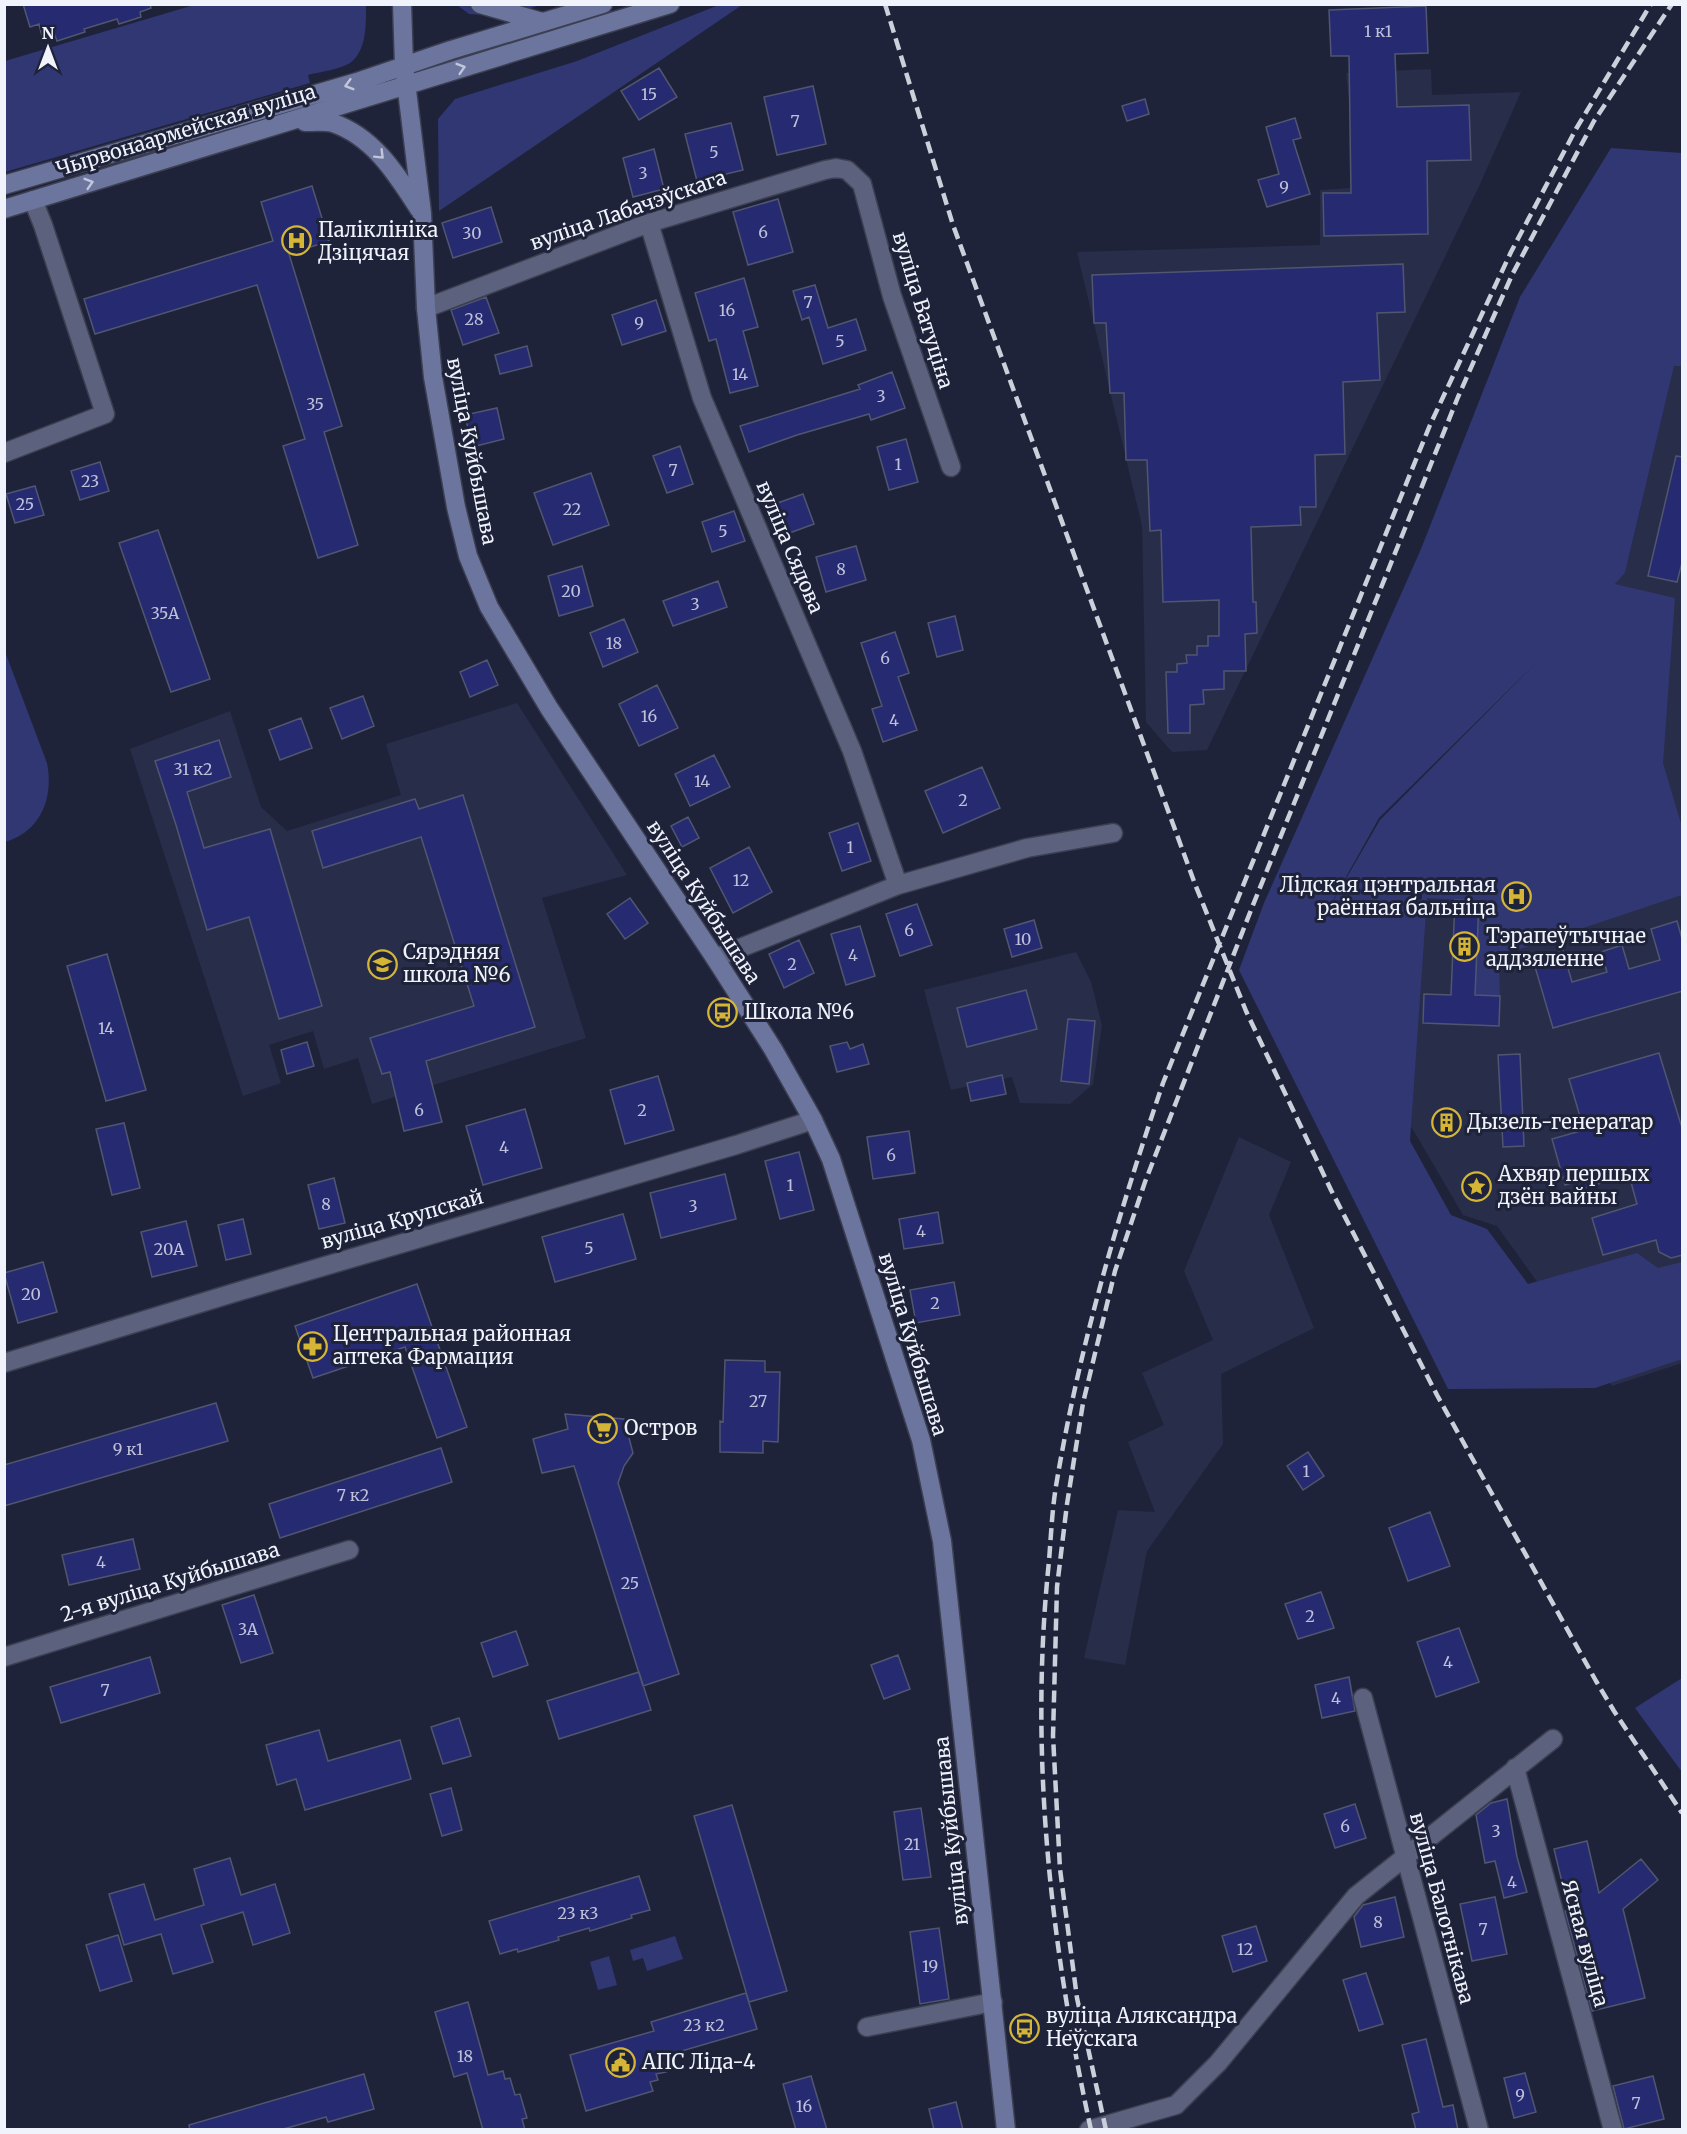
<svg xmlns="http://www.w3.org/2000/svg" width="1687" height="2134" font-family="Merriweather,serif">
  <rect width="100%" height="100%" fill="#1f233a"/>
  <!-- built -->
  <path fill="#282d4a" d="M1431,69L1432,95L1521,92L1480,184L1207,750L1172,752L1146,722L1142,526L1077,252L1320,245V190L1350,188L1349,99L1346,73Z
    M1674,365L1682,366V1363L1612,1386L1497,1226L1463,1215L1314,961L1390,832L1625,573Z
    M517,703L627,875L542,898L586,1038L372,1104L358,1058L324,1069L313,1031L269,1045L281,1083L243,1096L130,749L230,711L261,807L287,831L401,795L386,744Z
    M1076,952L1091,982L1102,1026L1093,1084L1070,1104L1020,1103L1012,1077L951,1090L924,990Z
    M1239,1137L1291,1162L1269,1215L1314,1328L1221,1374L1223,1444L1147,1551L1125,1665L1084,1658L1118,1510L1155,1512L1128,1442L1164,1425L1142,1373L1213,1340L1184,1271Z"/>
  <!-- green -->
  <path fill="#303773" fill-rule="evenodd" d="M194,5H366C366,23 367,51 350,63C341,69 319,72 308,75L310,83L5,172V61Z
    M457,5H541L503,16L469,14Z
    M719,5H742L439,211L438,119L455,99L577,61Z
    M1611,148L1682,153V366H1674L1625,573L1615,584L1675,598L1663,763L1682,827V895L1499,956L1500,996L1475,995L1479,901L1427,898L1410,1141L1451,1215L1487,1229L1528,1284L1637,1253L1658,1268L1682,1262V1359L1595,1388L1448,1389L1239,970L1264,903L1421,549L1520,297ZM1538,661L1380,820L1318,927L1379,818Z
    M4,649L47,763C54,797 41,832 5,842Z
    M1682,1678V1772L1635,1708Z
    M675,1936L683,1959L647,1971L643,1958L633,1961L630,1950Z
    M609,1956L617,1985L598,1990L590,1962Z"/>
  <!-- building -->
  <path fill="#262a71" stroke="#505670" stroke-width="1.5" d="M23,4H150L151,8L140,12L141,17L119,24L117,19L84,29L85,32L57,41L54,33L42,36L39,24L30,27Z
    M1426,6L1428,53L1395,54L1397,107L1469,105L1471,160L1427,161L1428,234L1324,236L1323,193H1351L1349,56H1331L1329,10Z
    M659,68L677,97L639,120L621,91Z
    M813,86L826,144L777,155L764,97Z
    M1145,99L1149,114L1127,121L1122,106Z
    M1295,118L1301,138L1293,140L1310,194L1267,207L1258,180L1279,174L1266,127Z
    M731,123L743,170L697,181L685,134Z
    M654,149L664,189L633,197L623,158Z
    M312,186L329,241L289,254L342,426L324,432L358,545L318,558L283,446L305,439L257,285L95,334L84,299L273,241L261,202Z
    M778,199L793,252L748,265L733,212Z
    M491,207L502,242L453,258L442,223Z
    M1403,264L1405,312L1377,313L1380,380L1343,382L1345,454L1315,455L1316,507H1300L1301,525L1251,527L1253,602H1256L1257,633L1245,634L1246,671H1224V689L1203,690L1204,704L1190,705V733H1168L1166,672H1177V664L1187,663L1186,655H1197V646H1208V636H1219V600L1163,602L1161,530L1150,531L1147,460H1126L1124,393H1110L1106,323H1094L1092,275Z
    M744,278L758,327L743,331L758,386L730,393L716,339L709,341L695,293Z
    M815,285L828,328L856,319L866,350L823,364L809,317L802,320L793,291Z
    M486,297L499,333L463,345L451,310Z
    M656,300L666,331L622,345L612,315Z
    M527,346L532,366L500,374L495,355Z
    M892,372L905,408L871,420L869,414L797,435L749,452L740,426L860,389L858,385Z
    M497,408L504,439L472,447L465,415Z
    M906,439L918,482L889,490L877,447Z
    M680,446L693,484L667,493L653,456Z
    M1676,456L1683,457V559L1677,582L1648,576Z
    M100,462L109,491L80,500L71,471Z
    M591,473L609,525L553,545L534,493Z
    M35,486L44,515L15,523L6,494Z
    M803,494L814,524L784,535L772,505Z
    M734,511L745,541L712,552L702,522Z
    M158,530L210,679L171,692L119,543Z
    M856,546L866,580L826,592L816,557Z
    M582,566L593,606L559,616L548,576Z
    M718,581L727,607L673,626L663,601Z
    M955,616L963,650L937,657L928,623Z
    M624,619L638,652L603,667L590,633Z
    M895,632L909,673L898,677L917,730L883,742L872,709L882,706L861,643Z
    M487,660L498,685L470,697L460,672Z
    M657,685L678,728L639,746L619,704Z
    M363,696L374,726L342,739L330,708Z
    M301,718L312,748L280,760L269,730Z
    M219,740L231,777L187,792L204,848L270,829L322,1006L279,1019L249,917L207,930L176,825L155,761Z
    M714,755L730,787L690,806L675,774Z
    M982,767L1000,808L943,833L925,791Z
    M463,795L535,1027L426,1061L442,1122L404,1131L390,1072L382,1074L370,1038L474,1006L421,837L323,868L312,831L415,799L419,809Z
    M688,817L699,838L682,847L671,826Z
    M858,823L871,861L842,871L829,833Z
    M749,847L772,892L733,913L710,868Z
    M630,898L648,923L625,939L607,914Z
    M1455,900L1479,901L1475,995L1500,996L1499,1026L1423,1023L1424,994L1451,995Z
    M917,904L932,945L900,956L886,914Z
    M1034,920L1042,948L1012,957L1004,929Z
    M1677,921L1683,942V991L1553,1028L1533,960L1563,951L1572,982L1607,972L1601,952L1622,945L1629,969L1660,960L1651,929Z
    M860,926L875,976L846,985L831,934Z
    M799,940L814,973L784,988L769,954Z
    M107,954L146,1090L106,1101L67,966Z
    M1026,990L1037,1029L967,1047L957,1008Z
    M1068,1019L1095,1021L1089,1084L1061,1081Z
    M307,1042L314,1066L287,1074L281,1050Z
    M847,1042L850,1049L863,1044L869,1064L837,1072L830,1046Z
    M1659,1053L1683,1131V1255L1671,1258L1659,1252L1656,1240L1603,1255L1592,1218L1637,1204L1629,1175L1580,1189L1578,1181L1565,1185L1552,1139L1584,1130L1569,1079Z
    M1520,1054L1524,1146L1503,1147L1498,1055Z
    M1002,1075L1006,1094L971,1101L967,1083Z
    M658,1076L674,1130L625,1144L610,1090Z
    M525,1109L542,1168L483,1185L466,1126Z
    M124,1123L140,1188L112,1195L96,1129Z
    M909,1131L915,1173L873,1179L867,1137Z
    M799,1152L814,1210L780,1219L765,1161Z
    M725,1174L736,1219L661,1238L650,1193Z
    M334,1178L345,1223L319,1229L308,1185Z
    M938,1212L943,1243L904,1249L899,1219Z
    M623,1214L636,1259L555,1282L542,1237Z
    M243,1219L251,1254L226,1260L218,1225Z
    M186,1221L197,1266L152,1277L141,1232Z
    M43,1262L57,1312L18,1323L4,1273Z
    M954,1282L960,1315L916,1323L910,1290Z
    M417,1284L467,1427L437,1438L405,1347L313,1378L295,1326Z
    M725,1360L765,1361V1372H780L778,1442L763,1441V1453L720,1452V1421L723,1422Z
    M216,1403L228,1441L4,1506V1465Z
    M565,1414L624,1419L633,1453L624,1466L618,1483L679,1674L643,1686L574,1466L542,1473L533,1439L568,1429Z
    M441,1448L452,1482L280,1538L269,1504Z
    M1308,1452L1324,1476L1303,1490L1287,1466Z
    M1430,1512L1450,1566L1408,1581L1389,1528Z
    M133,1539L140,1569L69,1585L62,1555Z
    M1321,1592L1334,1628L1298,1639L1285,1604Z
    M254,1595L273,1653L241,1663L222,1605Z
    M1459,1628L1479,1682L1436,1697L1417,1642Z
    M516,1631L528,1665L493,1677L481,1643Z
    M898,1655L910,1689L884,1699L871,1665Z
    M150,1657L160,1693L61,1723L50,1687Z
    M639,1672L651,1710L559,1739L547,1701Z
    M1349,1677L1355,1711L1322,1718L1315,1685Z
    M459,1718L471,1756L443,1764L431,1727Z
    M319,1730L328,1761L400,1740L411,1779L305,1810L296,1779L277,1785L266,1745Z
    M451,1788L462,1830L442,1836L430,1794Z
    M1507,1799L1517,1857L1527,1892L1504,1898L1495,1861L1485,1863L1476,1815L1491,1803Z
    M1355,1804L1366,1838L1335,1848L1324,1814Z
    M732,1805L787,1991L749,2002L694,1816Z
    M921,1808L931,1877L903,1880L894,1812Z
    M1587,1841L1599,1893L1641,1859L1658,1880L1623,1909L1645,1998L1592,2011L1565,1911H1569L1554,1849Z
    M230,1858L241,1895L275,1884L290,1933L253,1945L243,1912L201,1925L213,1962L173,1974L161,1934L124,1945L109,1894L144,1884L155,1920L204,1905L194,1869Z
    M639,1876L650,1910L631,1915L632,1918L590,1931L589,1928L558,1937L559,1940L518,1952L517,1949L500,1954L489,1921Z
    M1395,1897L1404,1937L1361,1947L1354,1917L1363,1905Z
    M1495,1897L1507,1954L1472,1961L1460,1904Z
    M1256,1926L1267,1961L1233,1972L1222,1936Z
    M939,1928L949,1999L920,2004L910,1932Z
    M118,1935L132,1981L100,1991L86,1945Z
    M1366,1973L1383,2024L1359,2031L1343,1980Z
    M746,1993L757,2029L661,2057L666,2072L656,2074L658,2080L650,2082L653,2091L586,2111L570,2055L654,2031L651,2022Z
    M468,2002L488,2075L503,2071L505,2079L510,2078L515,2095L520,2094L527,2118L522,2119L525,2130H483L467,2073L454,2077L435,2012Z
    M1426,2039L1443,2107L1453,2105L1458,2130H1416L1412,2114L1419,2112L1402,2045Z
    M1525,2073L1536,2112L1514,2118L1504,2078Z
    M364,2074L374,2109L328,2122L326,2117L280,2130H190L189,2125Z
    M811,2076L827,2130H796L783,2084Z
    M1653,2076L1664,2119L1624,2129L1613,2086Z
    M956,2102L963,2130H934L929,2109Z"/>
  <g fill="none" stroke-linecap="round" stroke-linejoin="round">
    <defs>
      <path id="minor" d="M649,223L702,398L852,751L898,885
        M426,308L649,223L825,170L836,168L847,170L862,184L892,296L951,467
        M4,453L105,414L43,225L33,200
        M715,958L898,885L1027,848L1113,833
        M4,1363L240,1291L736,1145L813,1120
        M4,1657L349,1550
        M1363,1698L1479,2130
        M1515,1768L1613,2130
        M867,2027L993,2002
        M1089,2130L1176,2105L1218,2063L1356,1896L1553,1739"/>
      <path id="secondary" d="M402,4L404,66L422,213L426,308L433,377L456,507L468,556L489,607L549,708L715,958L773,1049L813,1120L831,1159L921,1440L942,1541L1006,2130
        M480,4L542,22
        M305,122C313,122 325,121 333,123C374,137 397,175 419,209
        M4,185L357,82L451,50L603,4
        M4,209L670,4"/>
    </defs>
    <!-- minor casing -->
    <use href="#minor" stroke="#3c3f51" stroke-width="21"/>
    <!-- secondary casing -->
    <use href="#secondary" stroke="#3c3f51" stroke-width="21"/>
    <!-- minor -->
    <use href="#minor" stroke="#5c627d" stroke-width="18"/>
    <!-- secondary -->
    <use href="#secondary" stroke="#6c759d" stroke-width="18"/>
    <!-- rail -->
    <path stroke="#ccd0db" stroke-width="4.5" stroke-dasharray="12 6" stroke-linecap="butt" d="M885,4L953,225L1195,884L1246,1011L1331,1190L1437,1395L1596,1681L1614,1711L1682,1813
      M1091,2130C1050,1942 1029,1752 1049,1561C1051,1536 1052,1511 1056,1486C1079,1348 1118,1215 1163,1083L1430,425L1511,252L1576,129L1651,4
      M1106,2130L1077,1998L1060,1869L1053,1736L1057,1587L1067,1504L1083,1403L1115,1271L1145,1182L1251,910L1458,397L1512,275L1594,121L1672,4"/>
  </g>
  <!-- one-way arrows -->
  <defs><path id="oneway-chevron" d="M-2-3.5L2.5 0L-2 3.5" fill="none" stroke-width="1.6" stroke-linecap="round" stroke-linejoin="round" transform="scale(1.5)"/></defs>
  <g stroke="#c2c7db">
    <use href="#oneway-chevron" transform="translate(461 68) rotate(-17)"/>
    <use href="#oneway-chevron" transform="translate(349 85) rotate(164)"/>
    <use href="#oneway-chevron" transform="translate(380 155) rotate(45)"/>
    <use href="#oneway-chevron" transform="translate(89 183) rotate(-17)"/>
  </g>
  <!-- icons -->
  <defs>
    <symbol id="hospital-ring" viewBox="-11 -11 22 22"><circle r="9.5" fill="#1f233a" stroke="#d5b535" stroke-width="1.5"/><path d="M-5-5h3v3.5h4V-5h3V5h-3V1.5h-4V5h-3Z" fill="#d5b535"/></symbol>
    <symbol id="building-ring" viewBox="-11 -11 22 22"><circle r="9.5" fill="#1f233a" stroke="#d5b535" stroke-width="1.5"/><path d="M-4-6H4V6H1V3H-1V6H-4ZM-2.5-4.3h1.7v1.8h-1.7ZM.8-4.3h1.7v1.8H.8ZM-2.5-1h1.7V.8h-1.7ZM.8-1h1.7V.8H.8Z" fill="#d5b535"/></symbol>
    <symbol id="school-ring" viewBox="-11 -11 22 22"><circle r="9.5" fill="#1f233a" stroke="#d5b535" stroke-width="1.5"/><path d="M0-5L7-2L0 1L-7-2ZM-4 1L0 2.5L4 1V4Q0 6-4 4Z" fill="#d5b535"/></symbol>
    <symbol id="bus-ring" viewBox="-11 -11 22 22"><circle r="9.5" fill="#1f233a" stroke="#d5b535" stroke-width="1.5"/><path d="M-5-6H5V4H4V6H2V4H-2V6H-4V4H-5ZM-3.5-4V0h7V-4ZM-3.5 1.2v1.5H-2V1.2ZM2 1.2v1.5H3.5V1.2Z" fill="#d5b535"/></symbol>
    <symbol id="sight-ring" viewBox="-11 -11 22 22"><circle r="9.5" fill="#1f233a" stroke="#d5b535" stroke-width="1.5"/><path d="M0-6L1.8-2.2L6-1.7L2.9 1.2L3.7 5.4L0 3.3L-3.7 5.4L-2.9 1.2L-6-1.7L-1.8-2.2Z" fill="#d5b535"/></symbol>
    <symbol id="pharmacy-ring" viewBox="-11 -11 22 22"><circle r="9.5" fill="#1f233a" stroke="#d5b535" stroke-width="1.5"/><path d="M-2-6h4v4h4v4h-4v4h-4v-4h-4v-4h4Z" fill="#d5b535"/></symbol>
    <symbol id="supermarket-ring" viewBox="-11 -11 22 22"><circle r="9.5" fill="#1f233a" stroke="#d5b535" stroke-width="1.5"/><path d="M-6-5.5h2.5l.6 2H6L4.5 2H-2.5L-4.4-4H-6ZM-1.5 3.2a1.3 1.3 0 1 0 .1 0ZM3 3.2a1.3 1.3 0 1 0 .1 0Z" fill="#d5b535"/></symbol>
    <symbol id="civic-ring" viewBox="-11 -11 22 22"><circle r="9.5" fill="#1f233a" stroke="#d5b535" stroke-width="1.5"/><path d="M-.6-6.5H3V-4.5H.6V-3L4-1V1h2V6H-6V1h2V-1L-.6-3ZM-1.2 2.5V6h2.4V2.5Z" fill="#d5b535"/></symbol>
  </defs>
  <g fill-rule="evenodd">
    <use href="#hospital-ring" x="280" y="224" width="33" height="33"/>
    <use href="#hospital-ring" x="1500" y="880" width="33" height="33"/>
    <use href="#building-ring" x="1448" y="930" width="33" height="33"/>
    <use href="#school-ring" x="366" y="948" width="33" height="33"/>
    <use href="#bus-ring" x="706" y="996" width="33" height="33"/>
    <use href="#building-ring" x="1430" y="1106" width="33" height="33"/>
    <use href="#sight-ring" x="1460" y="1170" width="33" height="33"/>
    <use href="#pharmacy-ring" x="296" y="1330" width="33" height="33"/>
    <use href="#supermarket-ring" x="586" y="1412" width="33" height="33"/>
    <use href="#bus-ring" x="1008" y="2012" width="33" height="33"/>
    <use href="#civic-ring" x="604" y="2046" width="33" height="33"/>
  </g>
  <g text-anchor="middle" stroke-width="6" stroke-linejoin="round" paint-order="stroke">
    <!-- number labels -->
    <g font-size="16" fill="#bec1d9">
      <text x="1378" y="37">1 к1</text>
      <text x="649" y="100">15</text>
      <text x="795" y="127">7</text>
      <text x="714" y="158">5</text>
      <text x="643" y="179">3</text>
      <text x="1284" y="193">9</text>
      <text x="763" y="238">6</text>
      <text x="472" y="239">30</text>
      <text x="808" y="308">7</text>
      <text x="727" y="316">16</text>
      <text x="474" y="325">28</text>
      <text x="639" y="329">9</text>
      <text x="840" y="347">5</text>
      <text x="740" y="380">14</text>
      <text x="881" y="402">3</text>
      <text x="315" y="410">35</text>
      <text x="898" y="470">1</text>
      <text x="673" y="476">7</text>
      <text x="90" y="487">23</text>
      <text x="25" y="510">25</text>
      <text x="572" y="515">22</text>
      <text x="723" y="537">5</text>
      <text x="841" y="575">8</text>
      <text x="571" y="597">20</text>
      <text x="695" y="610">3</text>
      <text x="165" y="619">35А</text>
      <text x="614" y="649">18</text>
      <text x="885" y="664">6</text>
      <text x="649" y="722">16</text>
      <text x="894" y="726">4</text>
      <text x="193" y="775">31 к2</text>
      <text x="702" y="787">14</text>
      <text x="963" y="806">2</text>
      <text x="850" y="853">1</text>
      <text x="741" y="886">12</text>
      <text x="909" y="936">6</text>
      <text x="1023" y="945">10</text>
      <text x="853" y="961">4</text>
      <text x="792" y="970">2</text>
      <text x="106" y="1034">14</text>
      <text x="419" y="1116">6</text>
      <text x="642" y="1116">2</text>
      <text x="504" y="1153">4</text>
      <text x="891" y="1161">6</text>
      <text x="790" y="1191">1</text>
      <text x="326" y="1210">8</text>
      <text x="693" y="1212">3</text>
      <text x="921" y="1237">4</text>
      <text x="589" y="1254">5</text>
      <text x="169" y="1255">20А</text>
      <text x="31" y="1300">20</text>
      <text x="935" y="1309">2</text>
      <text x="758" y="1407">27</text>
      <text x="128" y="1455">9 к1</text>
      <text x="1306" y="1477">1</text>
      <text x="353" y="1501">7 к2</text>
      <text x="101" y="1568">4</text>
      <text x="630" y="1589">25</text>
      <text x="1310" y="1622">2</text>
      <text x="248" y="1635">3А</text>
      <text x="1448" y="1668">4</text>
      <text x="105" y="1696">7</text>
      <text x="1336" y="1704">4</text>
      <text x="1345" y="1832">6</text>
      <text x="1496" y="1837">3</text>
      <text x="912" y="1850">21</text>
      <text x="1512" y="1888">4</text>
      <text x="578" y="1919">23 к3</text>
      <text x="1378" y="1928">8</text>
      <text x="1483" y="1935">7</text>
      <text x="1245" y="1955">12</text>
      <text x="930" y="1972">19</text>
      <text x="704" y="2031">23 к2</text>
      <text x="465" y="2062">18</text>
      <text x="1520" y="2101">9</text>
      <text x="1636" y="2109">7</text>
      <text x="804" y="2112">16</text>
    </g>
    <!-- street labels -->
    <g font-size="20" fill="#f0f3fc" stroke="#1f233a">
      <text transform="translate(186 130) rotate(-17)" y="7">Чырвонаармейская вуліца</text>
      <text transform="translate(628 210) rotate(-19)" y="7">вуліца Лабачэўскага</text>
      <text transform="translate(923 310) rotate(73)" y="7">вуліца Ватуціна</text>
      <text transform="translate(472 451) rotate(79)" y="7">вуліца Куйбышава</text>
      <text transform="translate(790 547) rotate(67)" y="7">вуліца Сядова</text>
      <text transform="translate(704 902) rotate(57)" y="7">вуліца Куйбышава</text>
      <text transform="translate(402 1219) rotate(-16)" y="7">вуліца Крупскай</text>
      <text transform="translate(913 1344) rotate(73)" y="7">вуліца Куйбышава</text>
      <text transform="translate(170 1582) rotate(-17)" y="7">2-я вуліца Куйбышава</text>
      <text transform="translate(951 1831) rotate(-96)" y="7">вуліца Куйбышава</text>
      <text transform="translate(1442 1908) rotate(75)" y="7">вуліца Балотнікава</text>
      <text transform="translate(1585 1943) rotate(75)" y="7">Ясная вуліца</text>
    </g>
    <!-- poi labels -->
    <g font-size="20" fill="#f0f3fc" stroke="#1f233a" text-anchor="start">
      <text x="318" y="237">Паліклініка<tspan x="318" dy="23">Дзіцячая</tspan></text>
      <text x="1496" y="892" text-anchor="end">Лідская цэнтральная<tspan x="1496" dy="23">раённая бальніца</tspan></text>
      <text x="1486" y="943">Тэрапеўтычнае<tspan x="1486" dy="23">аддзяленне</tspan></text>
      <text x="403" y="959">Сярэдняя<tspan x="403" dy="23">школа №6</tspan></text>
      <text x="744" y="1019">Школа №6</text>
      <text x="1467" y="1129">Дызель-генератар</text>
      <text x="1498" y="1181">Ахвяр першых<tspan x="1498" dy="23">дзён вайны</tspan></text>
      <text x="333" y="1341">Центральная районная<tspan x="333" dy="23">аптека Фармация</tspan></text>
      <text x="624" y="1435">Остров</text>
      <text x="1046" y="2023">вуліца Аляксандра<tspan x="1046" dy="23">Неўскага</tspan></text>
      <text x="642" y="2069">АПС Ліда-4</text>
    </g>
  </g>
  <!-- border -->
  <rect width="1687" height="2134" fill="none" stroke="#f0f3fc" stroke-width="12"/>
  <!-- north arrow -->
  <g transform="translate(48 48)" stroke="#1f233a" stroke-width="4.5" paint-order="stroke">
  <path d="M0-4.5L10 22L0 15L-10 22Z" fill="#f0f3fc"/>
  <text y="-9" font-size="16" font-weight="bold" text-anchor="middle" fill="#f0f3fc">N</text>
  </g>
</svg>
